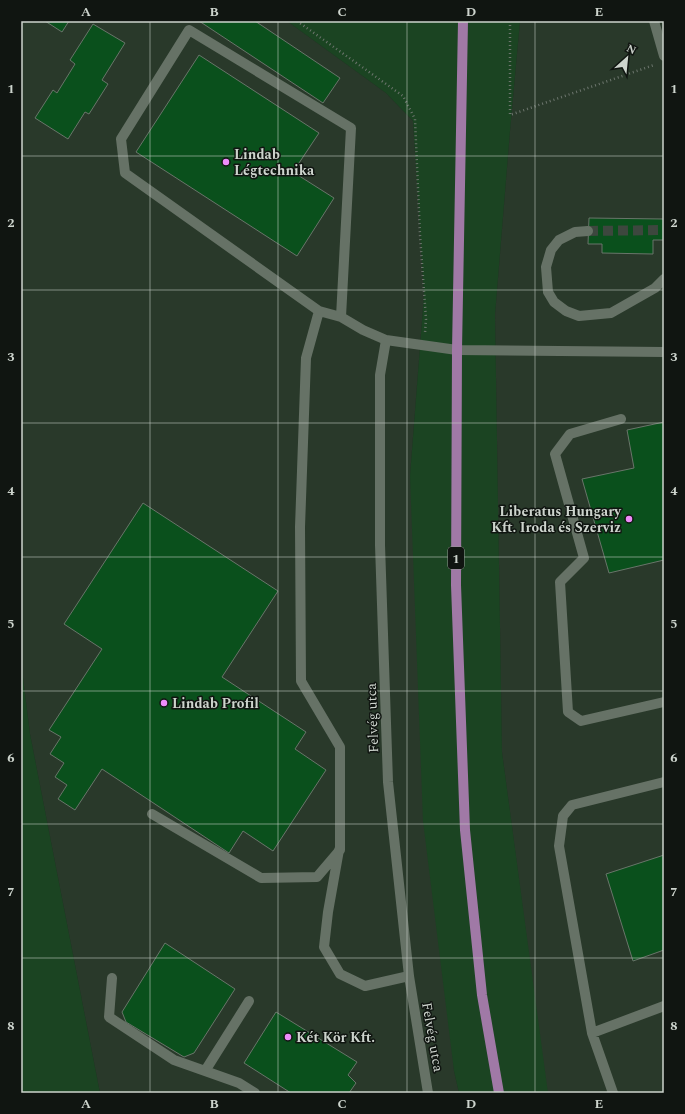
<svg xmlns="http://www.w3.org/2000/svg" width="685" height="1114" font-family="Spectral,serif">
  <rect width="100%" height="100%" fill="#242e25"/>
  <!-- built -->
  <path fill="#29392a" d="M21,21H287L386,93L413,121L424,295L410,476L454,1071L459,1093H100L30,734L21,662Z
    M520,21H664V1093H548L547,1092L502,752L495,315L510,131Z"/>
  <!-- green -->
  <path fill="#1b4422" d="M287,21H520L510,131L495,315L502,752L548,1093H459L454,1071L423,821L410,476L424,295L413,121L386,93Z
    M21,662L30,734L100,1093H21Z"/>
  <!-- building -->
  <path fill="#0a501c" stroke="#69756a" d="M45,21H69L62,32Z
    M199,21H255L340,78L323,103Z
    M93,24L125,43L102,80L108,84L89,114L85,112L68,139L35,118L53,90L57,93L75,64L70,60Z
    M199,55L319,133L293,172L334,198L297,256L136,152Z
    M589,218L664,219V240H653V254L602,253V244H588Z
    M664,422V560L609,573L582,479L634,468L627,430Z
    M143,503L278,591L222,677L306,732L295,749L326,770L273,851L243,831L229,853L102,769L75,810L58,799L67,785L55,777L64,763L50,754L61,737L49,730L102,649L64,624Z
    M664,855V950L633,961L606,874Z
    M165,943L235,989L194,1053L184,1057L126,1022L122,1012Z
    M276,1012L357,1062L348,1075L356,1083L349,1093H291L244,1063Z"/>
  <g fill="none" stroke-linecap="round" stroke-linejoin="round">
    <!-- minor-tunnel -->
    <path stroke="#3d473e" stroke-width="10" stroke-dasharray="10 5" stroke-linecap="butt" d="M588,231L664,230"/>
    <!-- path -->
    <path stroke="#6d766e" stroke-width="2.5" stroke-dasharray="1 3" stroke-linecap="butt" d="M297,21L403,96L415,119L420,235L426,319L425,333
      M510,21V115L654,65"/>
    <!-- minor -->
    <path stroke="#667266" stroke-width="10" d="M654,21L664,56
      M588,231L575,232L559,240L551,250L546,267L548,292L554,302L566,311L579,316L611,313L655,288L664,279
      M341,317L319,311L125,173L121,139L189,30L351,128L341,317L363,330L386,340L457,350L664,352
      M386,340L380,375V545L388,782L409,976L428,1093
      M621,419L570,434L555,454L584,558L560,582L568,712L581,721L664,702
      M664,782L572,805L563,816L559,846L592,1033L664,1006
      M152,814L261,878L317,877L340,850V747L301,681L300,527L306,358L319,311
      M339,850L328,912L324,947L340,974L365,986L409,976
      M112,978L109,1017L174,1060L239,1083L255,1093
      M592,1033L613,1093
      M205,1071L249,1001"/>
    <!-- major -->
    <path stroke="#a079a6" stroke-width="10" d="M463,21L457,350L456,585L465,830L482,995L499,1093"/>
  </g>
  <!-- grid -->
  <path fill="none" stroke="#cdd4cd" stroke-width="1" stroke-opacity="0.55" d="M150,21V1093M278,21V1093M407,21V1093M535,21V1093M21,156H664M21,290H664M21,423H664M21,557H664M21,691H664M21,824H664M21,958H664"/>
  <!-- markers -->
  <g fill="#ed8cf9" stroke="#101511" stroke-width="1.5">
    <circle cx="226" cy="162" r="4"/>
    <circle cx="629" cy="519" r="4"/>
    <circle cx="164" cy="703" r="4"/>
    <circle cx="288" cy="1037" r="4"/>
  </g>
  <g text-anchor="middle" stroke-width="3" stroke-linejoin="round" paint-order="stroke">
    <!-- shield labels -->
    <rect fill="#101511" stroke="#949b95" stroke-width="1" x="448" y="547" width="16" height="22" rx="3"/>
    <g font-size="13" font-weight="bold" fill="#cdd4cd">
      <text x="456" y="563">1</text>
    </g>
    <!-- poi labels -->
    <g font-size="14" font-weight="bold" fill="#cdd4cd" stroke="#101511" text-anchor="start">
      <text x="234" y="159">Lindab<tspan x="234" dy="16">Légtechnika</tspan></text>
      <text x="621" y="516" text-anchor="end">Liberatus Hungary<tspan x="621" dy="16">Kft. Iroda és Szerviz</tspan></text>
      <text x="172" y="708">Lindab Profil</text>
      <text x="296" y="1042">Két Kör Kft.</text>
    </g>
    <!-- street labels -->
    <g font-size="14" fill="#cdd4cd" stroke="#101511">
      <text transform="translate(372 718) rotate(-92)" y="5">Felvég utca</text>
      <text transform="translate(433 1037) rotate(80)" y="5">Felvég utca</text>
    </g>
  </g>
  <!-- border -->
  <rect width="685" height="1114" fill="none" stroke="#101511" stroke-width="44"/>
  <!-- north arrow -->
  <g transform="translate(627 58) rotate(27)" stroke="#101511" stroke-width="3" paint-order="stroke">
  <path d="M0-3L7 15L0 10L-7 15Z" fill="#cdd4cd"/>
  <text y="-6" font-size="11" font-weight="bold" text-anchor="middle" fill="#cdd4cd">N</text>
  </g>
  <rect x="22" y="22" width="641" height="1070" fill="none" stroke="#cdd4cd" stroke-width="1.5"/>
  <g font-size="13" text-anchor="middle" font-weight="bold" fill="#cdd4cd">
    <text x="86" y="16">A</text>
    <text x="214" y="16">B</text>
    <text x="342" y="16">C</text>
    <text x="471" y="16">D</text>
    <text x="599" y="16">E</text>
    <text x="11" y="93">1</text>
    <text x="674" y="93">1</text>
    <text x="11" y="227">2</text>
    <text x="674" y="227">2</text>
    <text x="11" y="361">3</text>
    <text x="674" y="361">3</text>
    <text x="11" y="495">4</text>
    <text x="674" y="495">4</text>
    <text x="11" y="628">5</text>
    <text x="674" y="628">5</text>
    <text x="11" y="762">6</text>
    <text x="674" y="762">6</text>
    <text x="11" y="896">7</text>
    <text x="674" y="896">7</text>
    <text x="11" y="1030">8</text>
    <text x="674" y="1030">8</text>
    <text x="86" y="1108">A</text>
    <text x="214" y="1108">B</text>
    <text x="342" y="1108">C</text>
    <text x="471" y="1108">D</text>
    <text x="599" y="1108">E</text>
  </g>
</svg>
